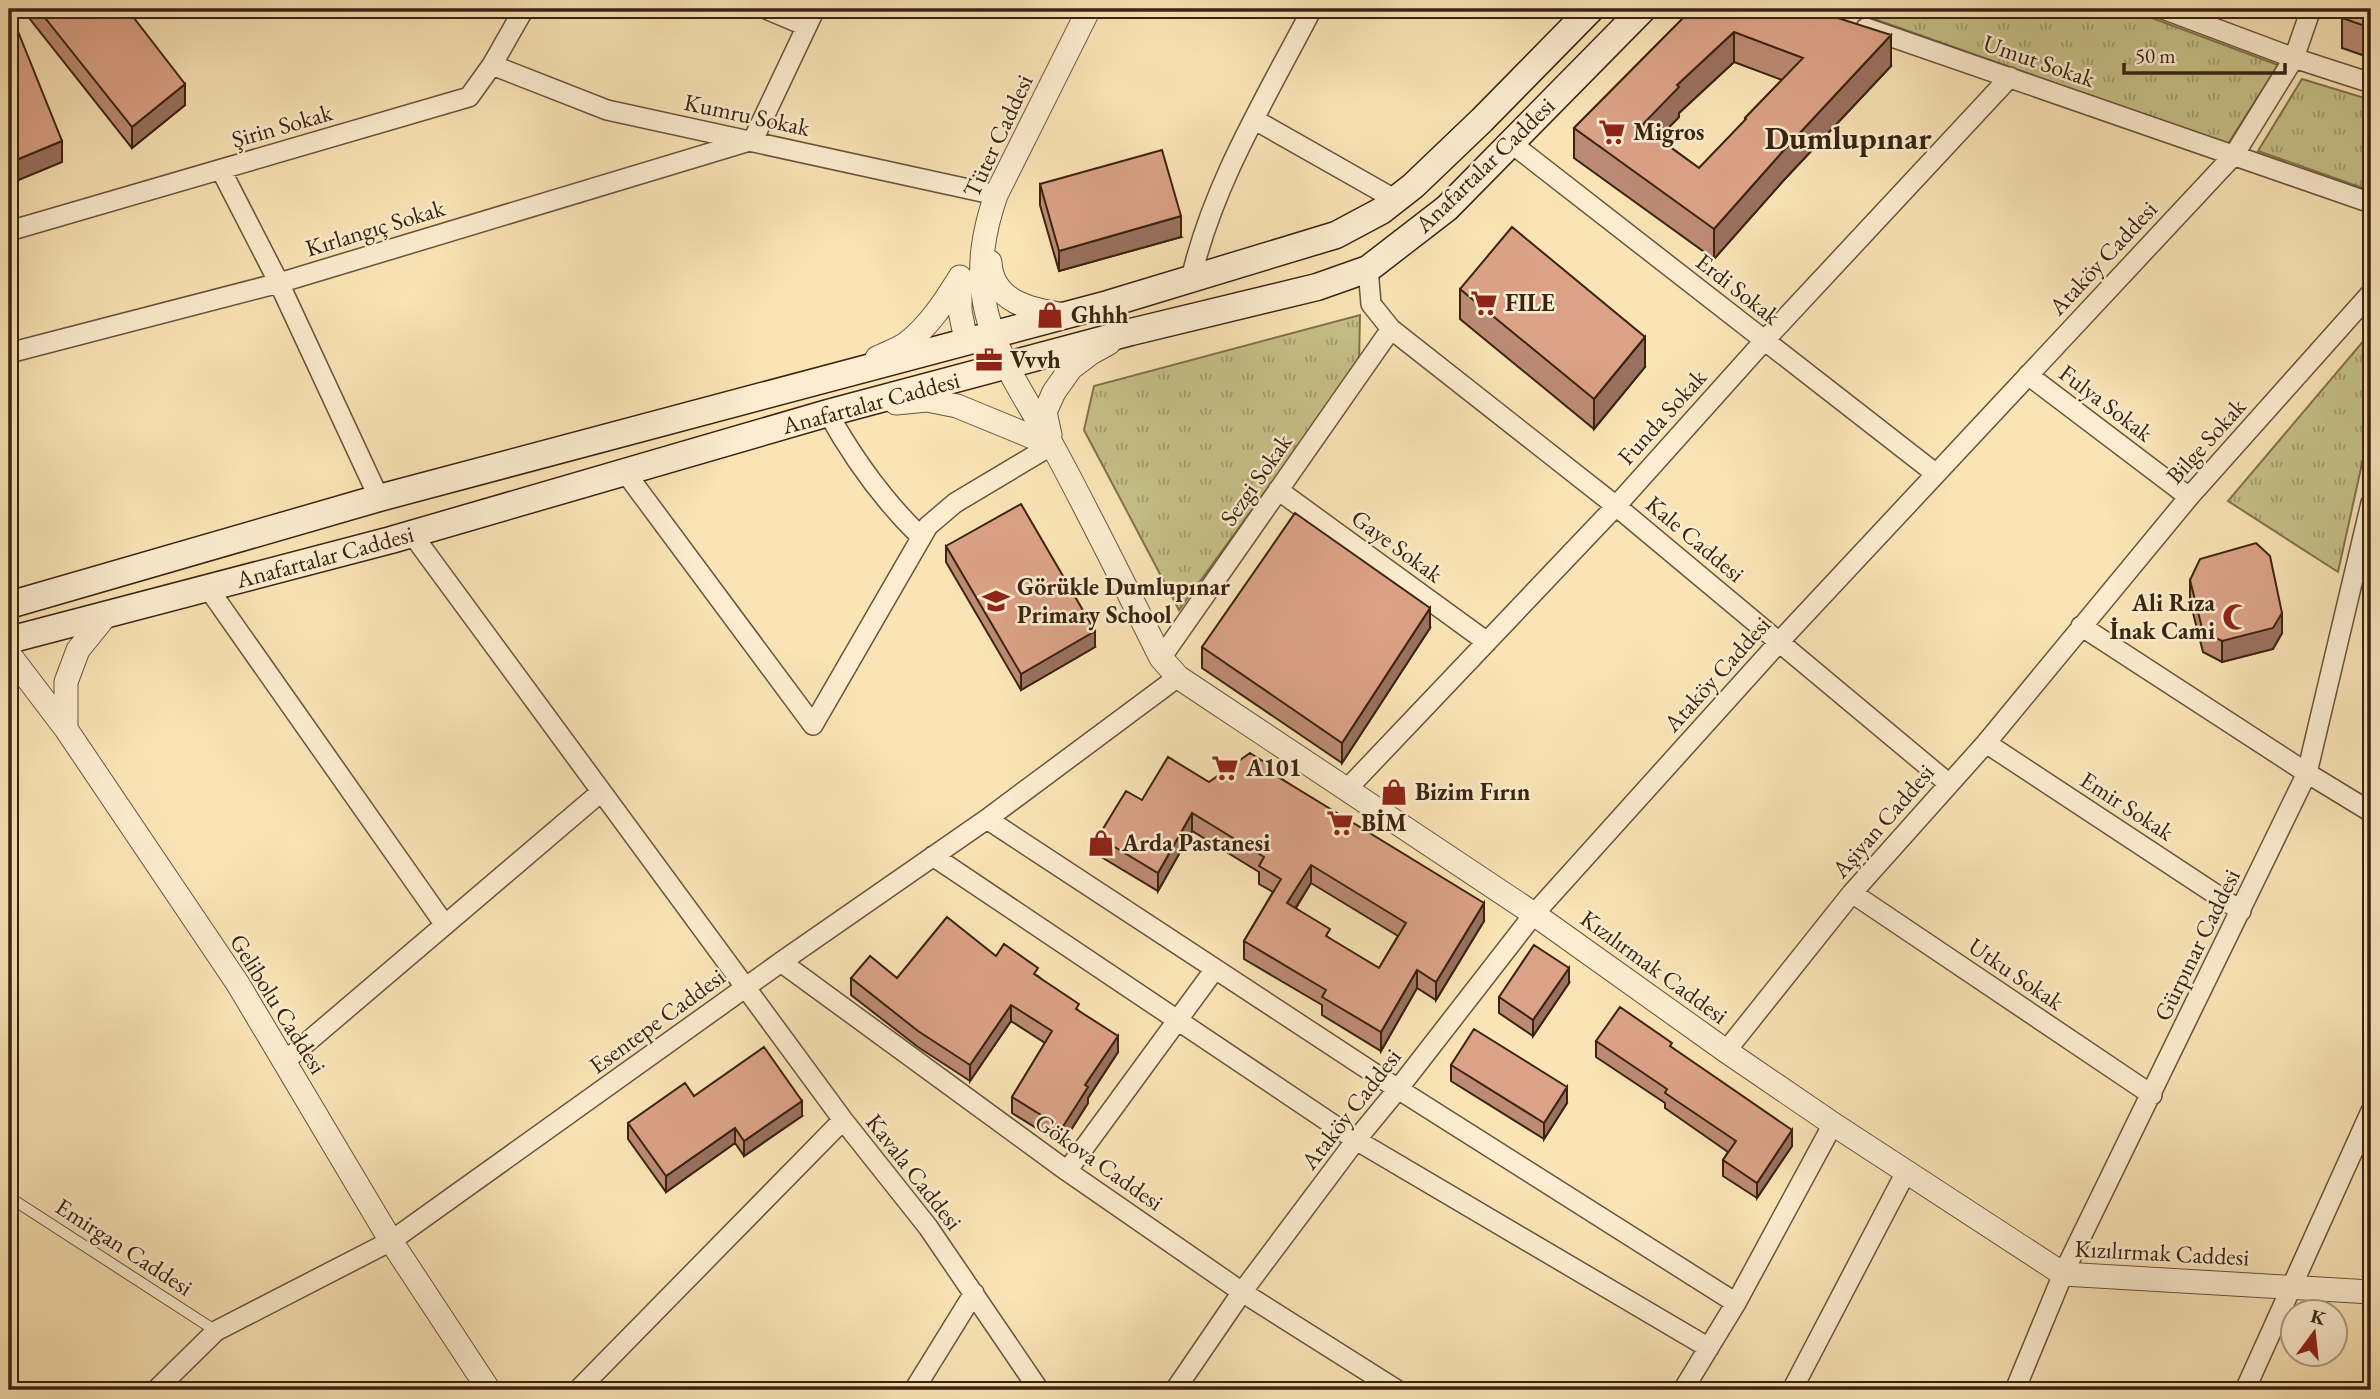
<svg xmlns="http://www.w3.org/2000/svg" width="2380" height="1399" font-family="'EB Garamond',serif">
  <defs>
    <pattern id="grass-tufts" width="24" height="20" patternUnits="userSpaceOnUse" patternTransform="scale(1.75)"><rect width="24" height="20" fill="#c6c188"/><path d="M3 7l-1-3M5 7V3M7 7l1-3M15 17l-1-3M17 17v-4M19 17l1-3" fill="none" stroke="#a29c6e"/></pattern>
  </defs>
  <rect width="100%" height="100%" fill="#fae4b6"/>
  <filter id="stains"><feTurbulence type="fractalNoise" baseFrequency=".00286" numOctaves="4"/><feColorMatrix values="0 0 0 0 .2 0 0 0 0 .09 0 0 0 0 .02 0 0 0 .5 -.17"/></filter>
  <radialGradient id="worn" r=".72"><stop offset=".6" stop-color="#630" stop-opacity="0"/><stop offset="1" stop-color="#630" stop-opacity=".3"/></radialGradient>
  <!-- grass -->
  <path fill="url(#grass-tufts)" stroke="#80724c" stroke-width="2" d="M1846,9H2128L2278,65L2228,144Z
    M2302,79L2371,100V191L2258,151Z
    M1360,315L1359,363L1179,610L1084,430L1094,386Z
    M2371,332V423L2338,572L2228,501Z"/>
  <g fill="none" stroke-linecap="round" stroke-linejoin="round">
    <defs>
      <path id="service" d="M9,1197L216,1331"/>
      <path id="minor" d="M766,9L806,26
        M2163,9L2294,58L2371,83
        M1866,28L2371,203
        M492,65L607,110L996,195
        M1255,120L1396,200
        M1511,143L1935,473
        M221,170L279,283L379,498
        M9,231L469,97L492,65L524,9
        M1368,269L1371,304L1391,329L1616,506L1948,783
        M1191,279C1213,183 1267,96 1312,9
        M9,353L279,283L753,140L815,9
        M2028,375L2189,497
        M828,413C854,460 883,500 921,537
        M625,472L813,725L928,526L955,503L1052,445
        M1278,490L1487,642
        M412,534L843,1120L928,1227L1039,1390
        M208,588L445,925
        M2081,626L2307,773L2371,812
        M1161,658L1391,329
        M1986,743L2241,911
        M1348,788L1616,506L1764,341L2010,77
        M987,819L1398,1089L1736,1303
        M933,856L1356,1140L1709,1348
        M1852,893L2152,1095
        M781,962L1067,1171L1242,1292L1397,1390
        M1726,1051L1852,893L1986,743L2189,497L2371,293
        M284,1062L601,792
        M1067,1171L1215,969
        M156,1390L216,1331L391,1241L781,962L987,819L1178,677
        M578,1390L843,1120
        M914,1390L974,1293
        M1175,1390L1242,1292L1356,1140L1398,1089L1534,914L1780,641L2234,155L2294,58L2311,9
        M1683,1390L1736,1303L1833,1124
        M1792,1390L1906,1172
        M2015,1390L2063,1274L2307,773L2371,503
        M2245,1390L2371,1111"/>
      <path id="tertiary" d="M1089,9L996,195C984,230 978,263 984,300C993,356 1031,405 1057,454C1093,521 1127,590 1161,658L1178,677L1534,914L1726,1051L1833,1124L2063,1274L2371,1292
        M990,262C992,302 1031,310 1065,315
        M960,279V311L966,340
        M877,358C887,353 899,349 907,343C930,325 945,301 960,277
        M896,403L927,400L957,406L1052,445
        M1050,435L1045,412L1054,392L1071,368L1091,353L1109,343
        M9,654L66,729L238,984L391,1241L489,1390
        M66,729V682L78,650L107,614"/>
      <path id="secondary" d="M9,605L379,498L1108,304L1336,235L1381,211L1413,186L1482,120L1591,9
        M9,640L391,540L828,413L1131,332L1317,287L1368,269L1447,208L1643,9"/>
    </defs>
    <!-- service casing -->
    <use href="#service" stroke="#6a533a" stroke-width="12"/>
    <!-- minor casing -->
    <use href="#minor" stroke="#6a533a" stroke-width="22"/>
    <!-- tertiary casing -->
    <use href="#tertiary" stroke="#6a533a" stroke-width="25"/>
    <!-- secondary casing -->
    <use href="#secondary" stroke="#3a2310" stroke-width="29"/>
    <!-- service -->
    <use href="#service" stroke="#fcedd0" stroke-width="10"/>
    <!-- minor -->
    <use href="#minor" stroke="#fcedd0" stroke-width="19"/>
    <!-- tertiary -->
    <use href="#tertiary" stroke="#fcedd0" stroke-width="23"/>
    <!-- secondary -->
    <use href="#secondary" stroke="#fcedd0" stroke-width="26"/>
  </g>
  <!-- wall -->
  <path fill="#bd8b74" stroke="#3a2310" stroke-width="2" fill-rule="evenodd" d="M22,9H127L185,105L132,148Z
    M1692,9L1891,66L1783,181L1714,259L1574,158V128ZM1734,62L1782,80L1745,118V121L1699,168L1658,138L1679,117V113Z
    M2259,9H2284L2281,17Z
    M2371,9V58L2342,48V18Z
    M1040,184L1181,237L1059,271L1040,205Z
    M1460,289L1645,367L1594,429L1460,319Z
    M946,546L1095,647L1021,690L946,562Z
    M2190,580L2282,633L2273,649L2222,662L2203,652L2190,601Z
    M1430,628L1342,763L1202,668V647Z
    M1282,779L1484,921L1436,1000L1417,988L1381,1051L1322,1015V1005L1244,959V941L1273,892L1259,884V872L1192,831L1158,891L1098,855V837L1142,800ZM1311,883L1398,936L1379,968L1330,939L1296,908Z
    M996,956L1038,976L1079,1011L1118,1052L1088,1098V1103L1062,1144L1012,1113V1097L1045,1043L1011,1021L970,1081L918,1047L851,995V978H897Z
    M1569,983L1533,1036L1499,1013V997Z
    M1596,1041L1672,1048L1792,1146L1757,1198L1723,1176V1160L1728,1152L1665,1108V1103L1596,1057Z
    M1451,1065L1567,1103L1544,1139L1451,1081Z
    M694,1096L802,1116L744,1156L735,1143L666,1192L628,1139V1123Z"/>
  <!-- shaded-wall -->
  <path fill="#9a715e" stroke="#3a2310" stroke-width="2" d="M1734,32V62L1679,113V117L1641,156V126L1677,85Z
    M1891,35V66L1783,181L1714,259V229L1783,151Z
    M185,84V105L132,148V127Z
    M62,141V162L9,184V163Z
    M1181,216V237L1059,271V251Z
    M1645,337V367L1594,429V399Z
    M1430,608V628L1342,763V743Z
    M2282,613V633L2273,649L2222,662V641Z
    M1095,631V647L1021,690V674Z
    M1192,813V831L1158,891V873Z
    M1311,865V883L1287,921V903Z
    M1484,903V921L1436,1000V982Z
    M1569,968V983L1533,1036V1020Z
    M1417,970V988L1381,1051V1032Z
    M1011,1005V1021L970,1081V1065Z
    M1118,1036V1052L1088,1098V1103L1062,1144V1128L1085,1085Z
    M1567,1087V1103L1544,1139V1123Z
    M802,1101V1116L744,1156V1141Z
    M735,1128V1143L666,1192V1176Z
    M1792,1130V1146L1757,1198V1183Z"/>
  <!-- building -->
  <path fill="#dca287" stroke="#3a2310" stroke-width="2" fill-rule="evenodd" d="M9,9L62,141L9,163Z
    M38,9H127L185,84L132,127Z
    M1692,9H1810L1891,35L1783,151L1714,229L1574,128ZM1734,32L1803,58L1745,118L1746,119L1699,168L1641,126L1679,87L1677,85Z
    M2345,9H2371V28L2342,18Z
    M1162,150L1181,216L1059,251L1040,184Z
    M1512,227L1645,337L1594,399L1460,289Z
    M1021,504L1095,631L1021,674L946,546Z
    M1295,513L1430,608L1342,743L1202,647Z
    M2256,543L2270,556L2282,613L2273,628L2222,641L2203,632L2190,580L2200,559Z
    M1250,753L1282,773L1280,778L1484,903L1436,982L1417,970L1381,1032L1322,997L1326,990L1244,941L1281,879L1259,866L1264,857L1192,813L1158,873L1098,837L1126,791L1142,800L1168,757L1209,782ZM1311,865L1406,923L1379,968L1326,936L1330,929L1287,903Z
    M947,917L996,956L1004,944L1038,968L1034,974L1079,1004L1076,1009L1118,1036L1085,1085L1088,1087L1062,1128L1012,1097L1052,1031L1011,1005L970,1065L918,1031L851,978L870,956L897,978Z
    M1534,945L1569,968L1533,1020L1499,997Z
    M1620,1007L1672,1043L1670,1046L1792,1130L1757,1183L1723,1160L1736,1141L1665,1093L1667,1089L1596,1041Z
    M1474,1029L1567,1087L1544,1123L1451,1065Z
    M764,1047L802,1101L744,1141L735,1128L666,1176L628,1123L685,1083L694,1096Z"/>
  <!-- icons -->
  <defs>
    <symbol id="supermarket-bare" viewBox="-9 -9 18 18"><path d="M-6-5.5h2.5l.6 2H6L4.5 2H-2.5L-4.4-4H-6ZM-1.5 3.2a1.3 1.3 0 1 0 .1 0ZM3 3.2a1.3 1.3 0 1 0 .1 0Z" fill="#8f2418" stroke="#fcedd0" stroke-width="2.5" paint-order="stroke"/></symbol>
    <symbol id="shop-bare" viewBox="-9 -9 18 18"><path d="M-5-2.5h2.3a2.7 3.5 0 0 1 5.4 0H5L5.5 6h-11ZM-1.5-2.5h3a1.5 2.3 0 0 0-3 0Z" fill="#8f2418" stroke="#fcedd0" stroke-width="2.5" paint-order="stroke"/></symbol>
    <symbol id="office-bare" viewBox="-9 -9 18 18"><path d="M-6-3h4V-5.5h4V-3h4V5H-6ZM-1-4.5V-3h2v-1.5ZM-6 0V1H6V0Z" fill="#8f2418" stroke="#fcedd0" stroke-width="2.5" paint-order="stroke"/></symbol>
    <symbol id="school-bare" viewBox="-9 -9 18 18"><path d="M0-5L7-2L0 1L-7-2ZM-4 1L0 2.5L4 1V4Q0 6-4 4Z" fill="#8f2418" stroke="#fcedd0" stroke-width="2.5" paint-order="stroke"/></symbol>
    <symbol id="mosque-bare" viewBox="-9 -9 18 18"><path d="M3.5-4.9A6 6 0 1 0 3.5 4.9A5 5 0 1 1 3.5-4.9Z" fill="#8f2418" stroke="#fcedd0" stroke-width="2.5" paint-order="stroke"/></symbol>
  </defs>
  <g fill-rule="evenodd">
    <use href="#supermarket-bare" x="1593" y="113" width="38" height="38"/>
    <use href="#supermarket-bare" x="1465" y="284" width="38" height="38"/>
    <use href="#shop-bare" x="1031" y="296" width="38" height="38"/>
    <use href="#office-bare" x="970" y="341" width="38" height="38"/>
    <use href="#school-bare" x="977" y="582" width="38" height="38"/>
    <use href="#mosque-bare" x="2217" y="598" width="38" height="38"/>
    <use href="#supermarket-bare" x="1206" y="749" width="38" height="38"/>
    <use href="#shop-bare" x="1375" y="773" width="38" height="38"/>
    <use href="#supermarket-bare" x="1321" y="804" width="38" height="38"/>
    <use href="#shop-bare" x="1082" y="824" width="38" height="38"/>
  </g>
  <g text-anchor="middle" stroke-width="5" stroke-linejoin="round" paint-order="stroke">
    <!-- street labels -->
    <g font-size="24" fill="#3a2310" stroke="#fcedd0">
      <text transform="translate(2039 61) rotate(19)" y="8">Umut Sokak</text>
      <text transform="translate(747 115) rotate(12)" y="8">Kumru Sokak</text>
      <text transform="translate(282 126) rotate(-16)" y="8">Şirin Sokak</text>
      <text transform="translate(998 136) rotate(-65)" y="8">Tüter Caddesi</text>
      <text transform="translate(1485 165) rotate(-44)" y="8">Anafartalar Caddesi</text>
      <text transform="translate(375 228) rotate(-17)" y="8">Kırlangıç Sokak</text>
      <text transform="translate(2103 258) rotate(-47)" y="8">Ataköy Caddesi</text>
      <text transform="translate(1738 289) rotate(38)" y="8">Erdi Sokak</text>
      <text transform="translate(871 403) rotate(-15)" y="8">Anafartalar Caddesi</text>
      <text transform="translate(2106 403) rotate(37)" y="8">Fulya Sokak</text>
      <text transform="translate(1662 417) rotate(-48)" y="8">Funda Sokak</text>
      <text transform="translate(2206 441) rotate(-48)" y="8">Bilge Sokak</text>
      <text transform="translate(1256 480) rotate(-55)" y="8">Sezgi Sokak</text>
      <text transform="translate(1695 539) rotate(40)" y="8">Kale Caddesi</text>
      <text transform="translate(1397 546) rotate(36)" y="8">Gaye Sokak</text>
      <text transform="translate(325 557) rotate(-15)" y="8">Anafartalar Caddesi</text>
      <text transform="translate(1717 674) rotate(-48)" y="8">Ataköy Caddesi</text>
      <text transform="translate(2127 806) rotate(33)" y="8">Emir Sokak</text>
      <text transform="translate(1883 821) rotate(-49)" y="8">Aşiyan Caddesi</text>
      <text transform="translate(2197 945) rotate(-64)" y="8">Gürpınar Caddesi</text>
      <text transform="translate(1654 967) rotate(36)" y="8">Kızılırmak Caddesi</text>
      <text transform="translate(2016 974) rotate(34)" y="8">Utku Sokak</text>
      <text transform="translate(278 1004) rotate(58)" y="8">Gelibolu Caddesi</text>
      <text transform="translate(657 1021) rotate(-36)" y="8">Esentepe Caddesi</text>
      <text transform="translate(1351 1109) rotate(-52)" y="8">Ataköy Caddesi</text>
      <text transform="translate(1099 1162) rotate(35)" y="8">Gökova Caddesi</text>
      <text transform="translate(914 1172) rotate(52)" y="8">Kavala Caddesi</text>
      <text transform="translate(124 1247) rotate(33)" y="8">Emirgan Caddesi</text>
      <text transform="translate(2162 1253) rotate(3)" y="8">Kızılırmak Caddesi</text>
    </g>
    <!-- poi labels -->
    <g font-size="24" font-weight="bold" fill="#3a2310" stroke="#fcedd0" text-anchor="start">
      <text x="1633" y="140">Migros</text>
      <text x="1505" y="311">FILE</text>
      <text x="1071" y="323">Ghhh</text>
      <text x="1010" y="368">Vvvh</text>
      <text x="1017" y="595">Görükle Dumlupınar<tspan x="1017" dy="28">Primary School</tspan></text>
      <text x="2215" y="611" text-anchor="end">Ali Rıza<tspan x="2215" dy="28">İnak Cami</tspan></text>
      <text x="1246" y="776">A101</text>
      <text x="1415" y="800">Bizim Fırın</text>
      <text x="1361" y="831">BİM</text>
      <text x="1122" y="851">Arda Pastanesi</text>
    </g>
    <!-- district labels -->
    <g font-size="32" font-weight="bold" fill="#3a2310" stroke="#fcedd0">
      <text x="1848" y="149">Dumlupınar</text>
    </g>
  </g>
  <!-- margin -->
  <rect width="2380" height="1399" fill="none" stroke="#fae4b6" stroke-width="35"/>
  <rect x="10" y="10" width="2359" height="1378" fill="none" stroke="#3a2310" stroke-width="3.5"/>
  <rect x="18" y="18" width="2345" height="1364" fill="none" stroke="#3a2310" stroke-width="2"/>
  <!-- north arrow -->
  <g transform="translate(2314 1333) rotate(15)"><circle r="33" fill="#fcedd0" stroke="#ae9c83" stroke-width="2"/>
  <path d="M0-5L12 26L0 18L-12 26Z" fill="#8f2418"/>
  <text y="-10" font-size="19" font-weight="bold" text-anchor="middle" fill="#3a2310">K</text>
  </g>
  <!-- scale -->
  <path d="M2124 63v10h161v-10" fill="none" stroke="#3a2310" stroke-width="3.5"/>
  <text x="2135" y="63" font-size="21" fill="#3a2310" stroke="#fcedd0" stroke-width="5" paint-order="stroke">50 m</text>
  <rect width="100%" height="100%" filter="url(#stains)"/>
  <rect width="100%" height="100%" fill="url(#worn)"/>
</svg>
